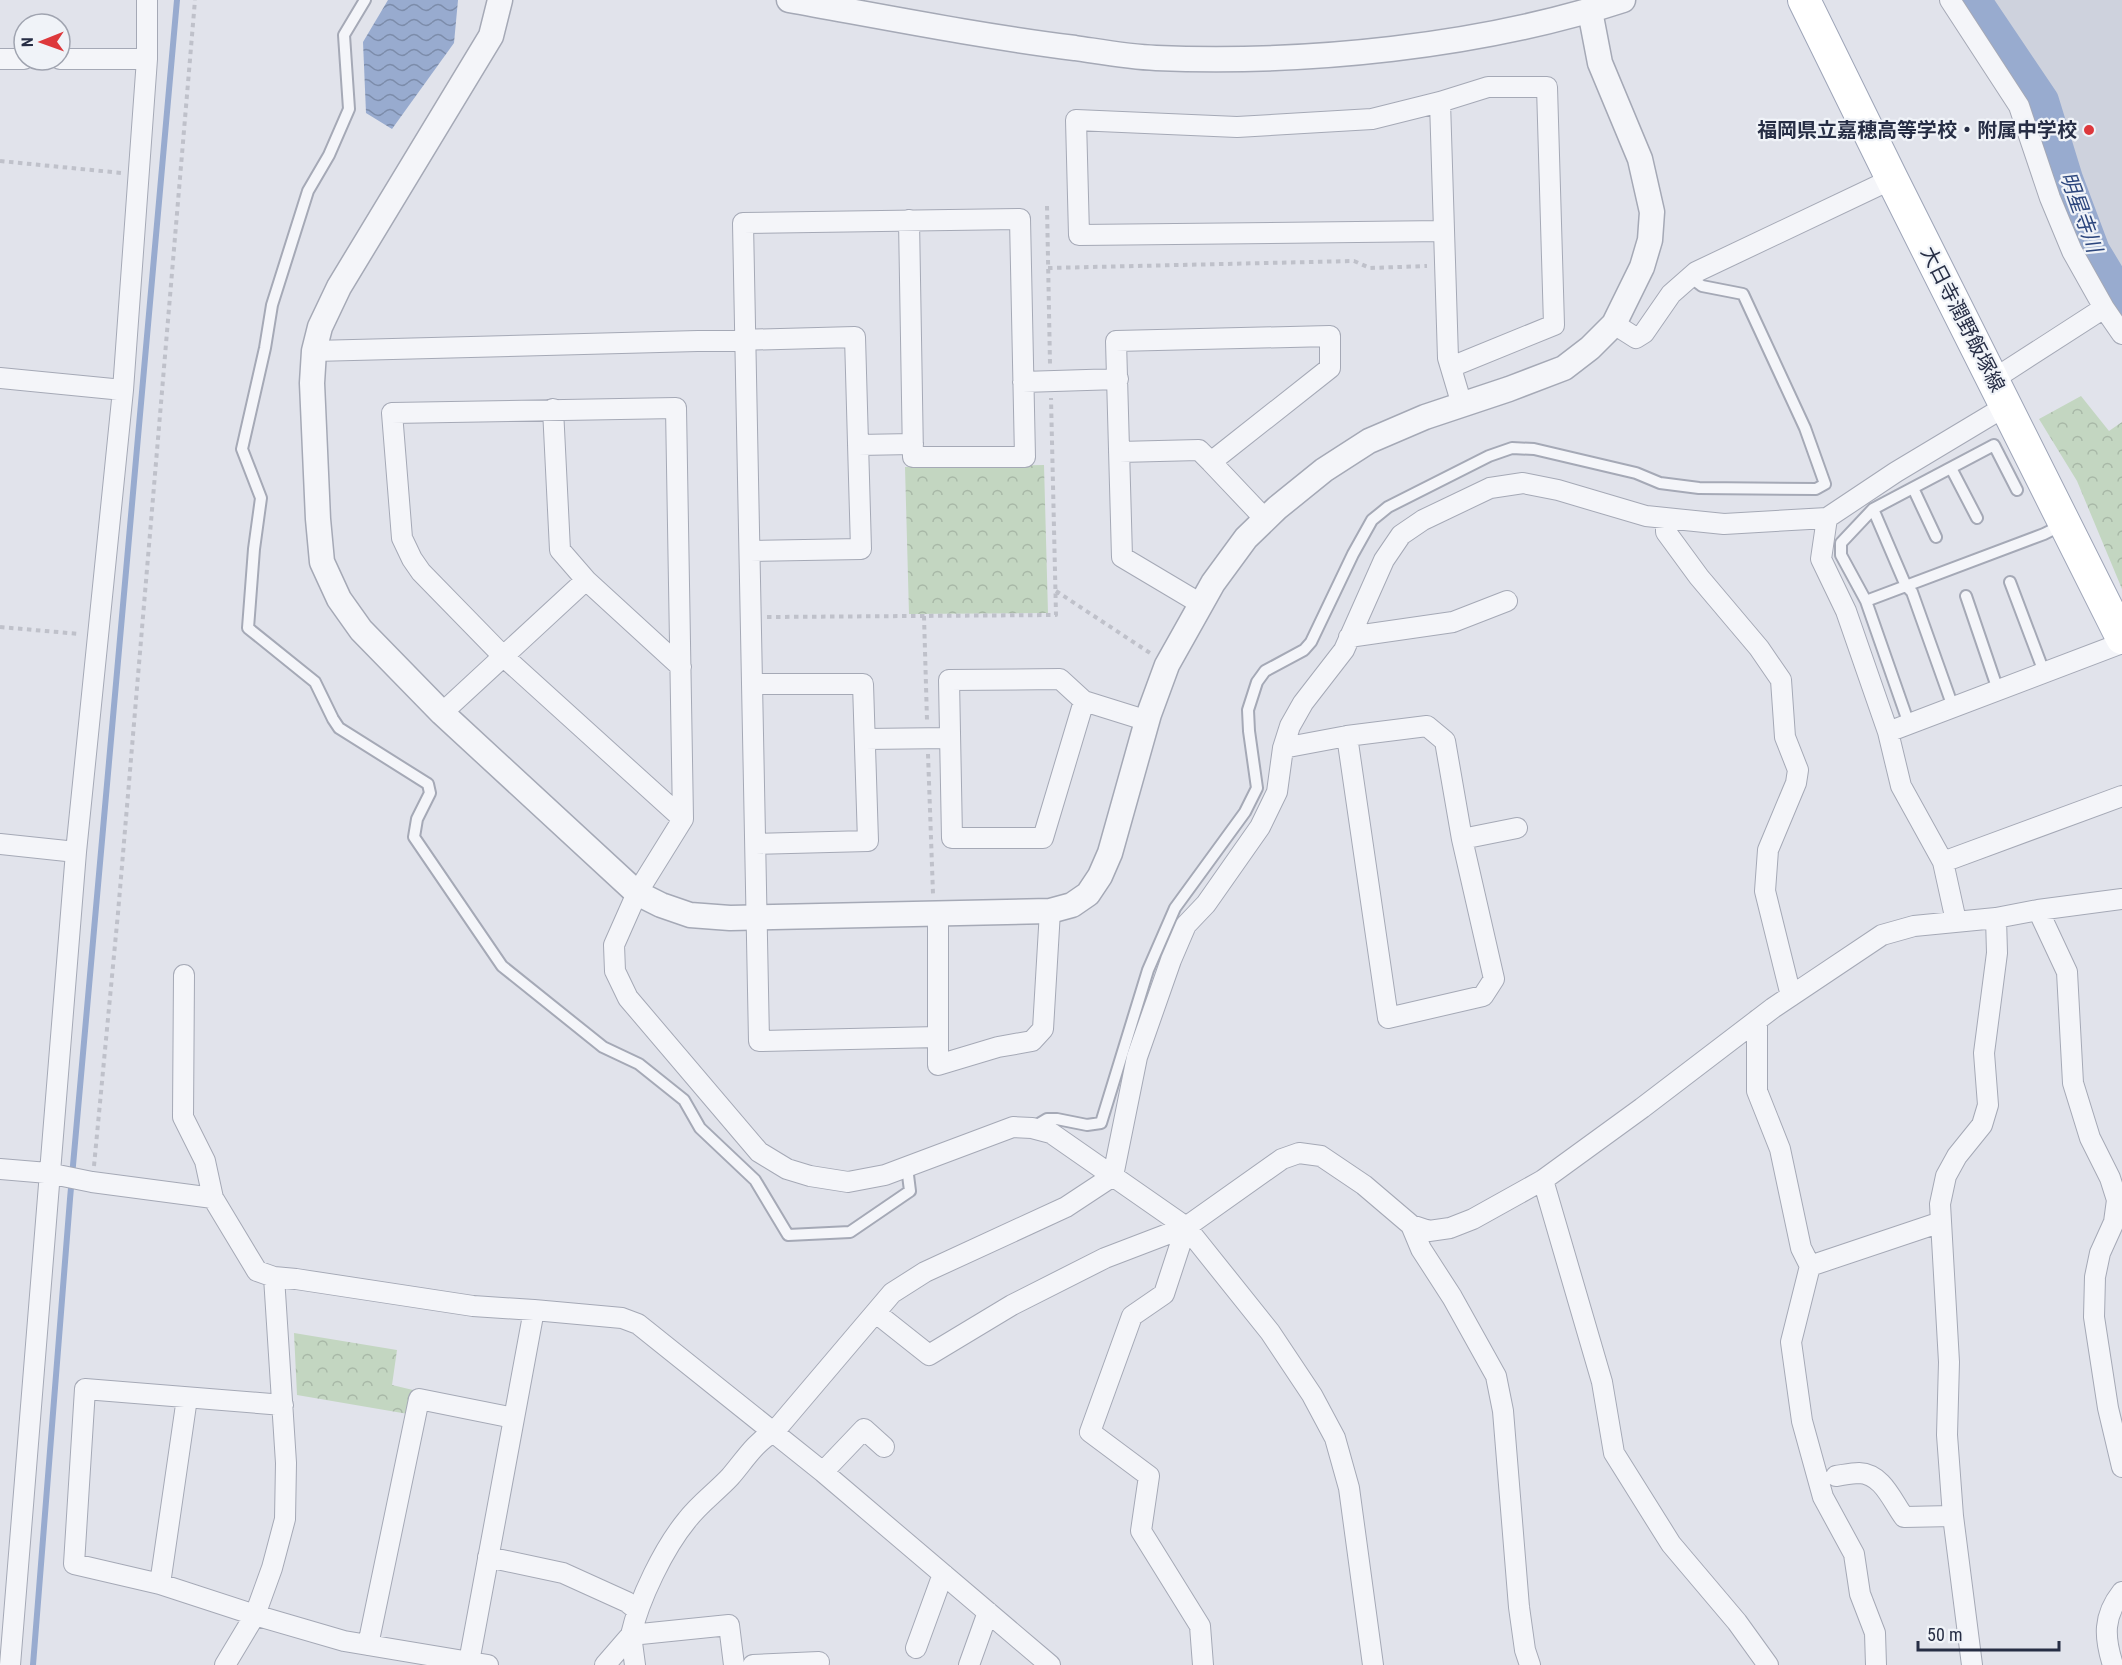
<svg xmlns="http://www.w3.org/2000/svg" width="2122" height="1665" font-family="'Roboto Condensed','Noto Sans JP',sans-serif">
  <defs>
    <pattern id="park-crowns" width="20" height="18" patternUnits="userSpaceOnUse" patternTransform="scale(1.5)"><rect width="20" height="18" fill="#c3d6c1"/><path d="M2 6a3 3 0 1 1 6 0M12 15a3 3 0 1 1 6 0" fill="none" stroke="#a8b8a7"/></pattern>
    <pattern id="water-waves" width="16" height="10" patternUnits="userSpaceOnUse" patternTransform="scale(1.5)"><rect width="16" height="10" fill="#98abcf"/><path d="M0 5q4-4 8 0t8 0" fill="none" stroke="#7c8caa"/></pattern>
  </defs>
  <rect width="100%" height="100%" fill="#e1e3eb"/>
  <!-- built -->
  <path fill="#ced2dd" d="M1981,0H2122V286L2101,249L2075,187L2047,100Z"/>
  <!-- park -->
  <path fill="url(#park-crowns)" d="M2081,396L2109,431L2122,422V589L2077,481L2039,419Z
    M1044,465L1048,613L909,614L905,467Z
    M294,1333L397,1350L392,1385L413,1390L408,1414L297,1395Z"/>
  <!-- water -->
  <path fill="url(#water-waves)" d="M388,0H458L454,43L392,129L366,113L363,42Z"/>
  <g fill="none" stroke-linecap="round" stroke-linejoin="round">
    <!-- stream -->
    <path stroke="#98abcf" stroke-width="6" d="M33,1665L70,1199L177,0"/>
    <!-- river -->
    <path stroke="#98abcf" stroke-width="34" d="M1974,0L2042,101L2066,179L2093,251L2122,299"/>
    <defs>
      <path id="service" d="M365,0L344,35L349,109L329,155L308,191L272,305L265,348L242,449L261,498L254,549L248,628L315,682L333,719L339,728L428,784L430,793L417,819L414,837L502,966L603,1047L639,1064L684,1100L700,1128L755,1180L788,1235L850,1232L910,1191L907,1167
        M1951,468L1977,518
        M1913,488L1936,537
        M1873,509L1906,586L1912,592L1953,707
        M2010,582L2044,672
        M1966,596L1998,690
        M1866,601L2044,534L2062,525
        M1909,724L1866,601L1841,555V543L1873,509L1994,445L2017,490
        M1032,1128L1047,1119H1057L1087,1125L1101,1123L1148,970L1175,908L1245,812L1257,788L1249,731L1248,710L1257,682L1265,671L1304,650L1311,642L1353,554L1372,520L1388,507L1489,456L1512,448L1534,449L1636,473L1660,483L1699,488L1816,489L1825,484L1805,428L1743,294L1702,286L1690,277"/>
      <path id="minor" d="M1950,0L2019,106L2050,198L2072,251L2104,308L2122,334
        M0,59H24
        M60,59H147
        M1440,102L1448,358L1462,405
        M909,220L913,457H1025L1020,219L743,223L759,1041L938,1037V1065L998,1047L1032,1041L1043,1029L1050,911
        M1444,231L1079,235L1076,120L1237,127L1372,119L1440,102L1488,87H1547L1554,325L1451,367
        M1614,324L1636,338L1644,333L1671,294L1696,272L1892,179
        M314,351L855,337L861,549L750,551
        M0,378L123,390
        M1994,379L2104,308
        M1023,382L1118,379
        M553,409L560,550L586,580
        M858,445L913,444
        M1119,452L1199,450L1211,462
        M1666,518V532L1699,577L1759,648L1781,680L1785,737L1798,770L1796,783L1768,850L1765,891L1791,996
        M1827,518L1821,559L1846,611L1888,732L1901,786L1943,862L1956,921
        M1201,604L1122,557L1116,341L1330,336V368L1211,462L1265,519
        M1349,637L1453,622L1507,601
        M752,684H863L868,841L756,844
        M1084,701L1043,838H952L949,680L1060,679L1084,701L1148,721
        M442,713L586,580L681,667
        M1888,732L2122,643
        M865,739L950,738
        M1283,748L1347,736L1427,726L1445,741L1462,839L1494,979L1483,996L1388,1018L1347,736
        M683,819L503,656L421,572L412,559L402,538L392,413L676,408L683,819L637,893L614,945L615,971L628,998L759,1152L787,1169L810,1176L848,1182L885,1175L1013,1127L1032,1128L1051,1133L1186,1227L1270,1332L1312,1395L1335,1438L1349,1488L1373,1665
        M1462,839L1517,828
        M0,844L76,852
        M1943,862L2122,796
        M2038,910L2067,972L2073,1083L2090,1138L2110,1178L2117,1200L2114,1222L2100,1253L2095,1277L2094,1317L2108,1408L2122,1467
        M184,975L183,1117L205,1161L213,1198
        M1757,1020V1091L1780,1149L1801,1248L1810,1266L1791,1342L1802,1421L1823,1497L1854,1554L1860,1594L1875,1633L1876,1665
        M938,1037V914
        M0,1169L48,1173L92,1182L213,1198L257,1271L274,1277L296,1279L473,1306L534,1310L622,1318L638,1324L823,1472L1050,1665
        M1543,1180L1602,1382L1614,1453L1671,1544L1737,1622L1768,1665
        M1411,1225L1421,1249L1452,1297L1496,1376L1503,1411L1519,1607L1525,1650L1530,1665
        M1186,1227L1164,1294L1132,1316L1090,1432L1149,1476L1141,1531L1200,1626L1203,1665
        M1810,1266L1941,1222
        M876,1313L929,1355L1012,1305L1105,1258L1186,1227L1282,1159L1299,1153L1321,1156L1364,1185L1411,1225L1429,1231L1450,1228L1473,1219L1543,1180L1642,1108L1773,1008L1882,935L1914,926L1996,918L2038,910L2122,899
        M283,1405L85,1389L74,1564L160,1584L255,1615L344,1641L488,1665
        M823,1472L864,1429L884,1447
        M1836,1476C1843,1475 1852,1473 1859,1473C1883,1474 1892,1501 1904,1517L1953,1516
        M488,1557L563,1573L627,1602L637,1610
        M160,1584L187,1398
        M368,1645L419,1399L514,1418
        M916,1648L943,1574
        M469,1662L534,1310
        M10,1665L76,852L123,390L147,59V0
        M225,1665L255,1615L272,1568L285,1519L286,1463L274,1277
        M605,1665L631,1635L635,1665
        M734,1665L729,1625L631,1635C639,1599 664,1548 687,1520C699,1504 716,1492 730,1477C744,1461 755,1442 774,1432L892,1293L925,1272L1066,1207L1113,1176L1137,1057L1171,960L1186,925L1206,904L1260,827L1277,792L1283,748L1290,726L1303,703L1344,650L1384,560L1401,535L1423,520L1490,488L1523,483L1558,490L1646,516L1724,524L1827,518L1896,472L2006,406
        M753,1665L819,1662
        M969,1665L988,1612
        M1972,1665L1953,1516L1947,1435L1949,1362L1940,1204L1946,1176L1957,1156L1982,1125L1988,1105L1984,1053L1997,953L1996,918
        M2113,1665C2104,1637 2103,1616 2122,1592"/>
      <path id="tertiary" d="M500,0L491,36L339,287L320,327L314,351L312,383L318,519L322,562L339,599L361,630L442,713L637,893L661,905L690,915L730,918L1050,911L1072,905L1088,894L1100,876L1110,853L1149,714L1167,665L1213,583L1246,538L1277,508L1324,470L1369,441L1425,417L1509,389L1564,368L1590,348L1614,324L1642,267L1650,240L1652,212L1640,159L1600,63L1590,11
        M789,0C884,17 979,36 1075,48C1102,52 1129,57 1156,58C1306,64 1480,47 1623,0"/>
      <path id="primary" d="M1804,0L1892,179L2122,638"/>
    </defs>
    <!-- service casing -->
    <use href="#service" stroke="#a5a9b6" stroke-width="14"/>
    <!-- minor casing -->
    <use href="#minor" stroke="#a5a9b6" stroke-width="22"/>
    <!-- tertiary casing -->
    <use href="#tertiary" stroke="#a5a9b6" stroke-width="27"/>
    <!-- primary casing -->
    <use href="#primary" stroke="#9ea5b8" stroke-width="34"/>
    <!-- path -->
    <path stroke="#bfc1ca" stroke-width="4" stroke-dasharray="4.5 4.5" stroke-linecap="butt" d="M0,161L122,173
      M1047,206L1050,364
      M1048,268L1354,261L1370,268L1427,266
      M1056,591L1150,653
      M924,616L927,720
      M767,617L1056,615L1051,398
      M0,627L80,634
      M928,754L933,894
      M94,1166L118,913L195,0"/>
    <!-- service -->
    <use href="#service" stroke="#f4f5f9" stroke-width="10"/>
    <!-- minor -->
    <use href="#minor" stroke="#f4f5f9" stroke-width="20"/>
    <!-- tertiary -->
    <use href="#tertiary" stroke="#f4f5f9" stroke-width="24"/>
    <!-- primary -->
    <use href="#primary" stroke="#fff" stroke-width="32"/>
  </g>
  <!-- markers -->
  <circle fill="#dd383c" stroke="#f0f3f8" stroke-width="2" cx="2089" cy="130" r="6"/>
  <g text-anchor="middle" stroke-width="4.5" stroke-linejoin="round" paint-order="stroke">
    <!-- poi labels -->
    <g font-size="20" font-weight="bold" fill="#272e45" stroke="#f0f3f8" text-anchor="end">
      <text x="2077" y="137">福岡県立嘉穂高等学校・附属中学校</text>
    </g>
    <!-- street labels -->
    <g font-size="20" fill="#272e45" stroke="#f0f3f8">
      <text transform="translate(1963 319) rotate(63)" y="7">大日寺潤野飯塚線</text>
    </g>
    <!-- water labels -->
    <g font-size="21" font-style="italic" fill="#2c467d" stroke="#f0f3f8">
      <text transform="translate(2081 212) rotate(70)" y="7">明星寺川</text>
    </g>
  </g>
  <!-- north arrow -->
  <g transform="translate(42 42) rotate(269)"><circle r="28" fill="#f0f3f8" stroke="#a0a4b0" stroke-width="1.5"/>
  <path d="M0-4.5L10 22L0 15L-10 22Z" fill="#dd383c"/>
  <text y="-9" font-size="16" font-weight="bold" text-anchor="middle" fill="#272e45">N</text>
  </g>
  <!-- scale -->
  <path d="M1918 1641v9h141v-9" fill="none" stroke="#272e45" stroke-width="3"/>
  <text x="1927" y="1641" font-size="18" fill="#272e45" stroke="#f0f3f8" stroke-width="4.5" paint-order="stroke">50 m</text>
</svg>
